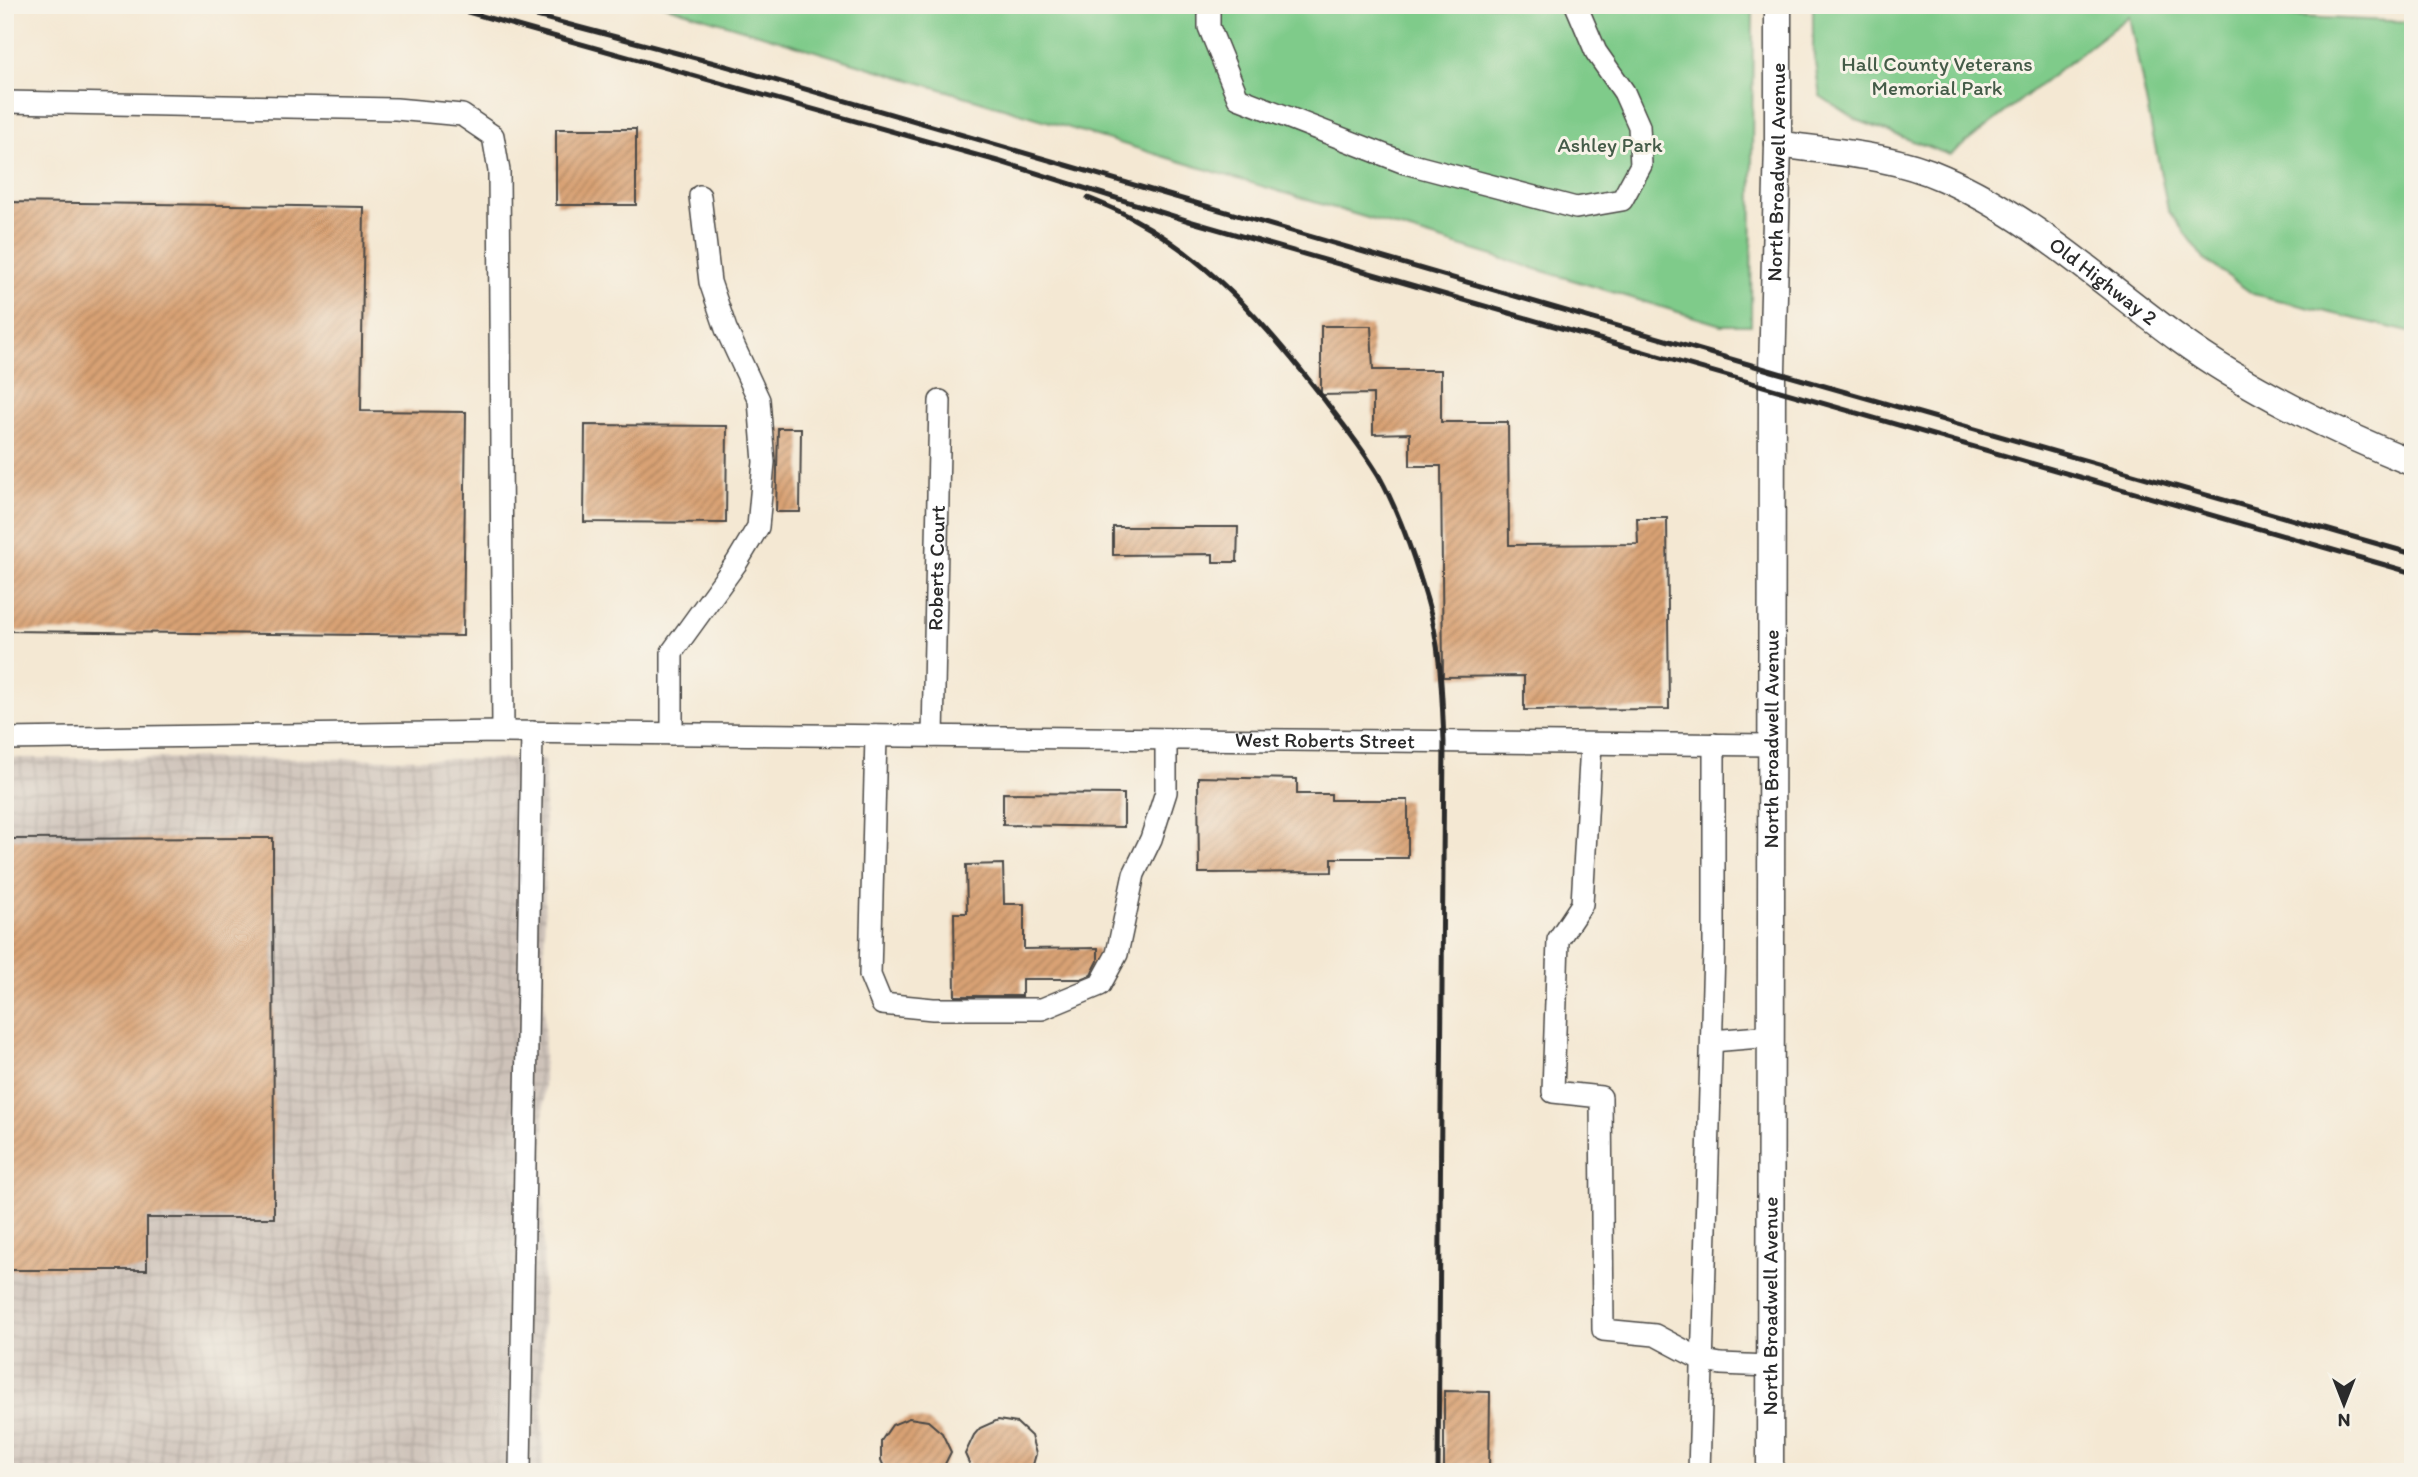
<svg xmlns="http://www.w3.org/2000/svg" width="2418" height="1477" font-family="Itim,sans-serif">
  <defs>
    <pattern id="industrial-grid" width="8" height="8" patternUnits="userSpaceOnUse" patternTransform="scale(1.75)"><rect width="8" height="8" fill="#cec2b9"/><path d="M0 4h8M4 0v8" fill="none" stroke="#b1a79f"/></pattern>
    <pattern id="building-hatch" width="6" height="6" patternUnits="userSpaceOnUse" patternTransform="scale(1.75)"><rect width="6" height="6" fill="#d9a274"/><path d="M-1 1l2-2M0 6l6-6M5 7l2-2" fill="none" stroke="#b0845f"/></pattern>
  </defs>
  <rect width="100%" height="100%" fill="#f7f3e8"/>
  <filter id="ink" filterUnits="userSpaceOnUse"><feTurbulence type="fractalNoise" baseFrequency=".0143" numOctaves="2"/><feDisplacementMap in="SourceGraphic" scale="14" xChannelSelector="R" yChannelSelector="G"/><feConvolveMatrix kernelMatrix="1 2 1 2 8 2 1 2 1" color-interpolation-filters="sRGB"/></filter>
  <filter id="wash" filterUnits="userSpaceOnUse"><feTurbulence type="fractalNoise" baseFrequency=".00686" numOctaves="4" result="noise"/><feDisplacementMap in="SourceGraphic" scale="28" xChannelSelector="R" yChannelSelector="G"/><feGaussianBlur stdDeviation="1.57" result="paint"/><feColorMatrix in="noise" values="0 0 0 0 0 0 0 0 0 0 0 0 0 0 0 0 0 1.4 0 .05"/><feComposite in="paint" operator="in"/></filter>
  <g filter="url(#wash)">
    <rect width="100%" height="100%" fill="#f4e8d3"/>
    <!-- industrial -->
    <path fill="url(#industrial-grid)" d="M5,758L545,759L543,1472H5Z"/>
    <!-- park -->
    <path fill="#7fcb8a" stroke="#557b5a" stroke-width="2" d="M663,5H1753L1751,325H1721Z
      M1813,5H2279V16L2413,22V333L2253,294L2204,259L2168,210L2129,16L1950,155L1857,120L1820,96L1813,49Z"/>
    <g id="blocks">
      <!-- building -->
      <path fill="url(#building-hatch)" d="M556,129H636V205H556Z
        M5,202L364,207L361,411L466,412L463,636L5,631Z
        M1321,326H1371L1373,370H1441V422H1508L1509,545L1638,544L1637,518H1667L1669,709L1524,710V676L1443,677L1441,466H1410V433L1373,434V394L1321,395Z
        M585,425L727,426L726,523L584,522Z
        M778,428H801L800,512H776Z
        M1113,527H1238L1237,562H1213V554L1113,555Z
        M1198,777L1297,779V794H1331V800H1408V858H1332V872L1199,873Z
        M1003,793L1124,794V827L1003,825Z
        M273,838L274,1218H147V1270H6L5,839Z
        M1003,864L1004,904H1024V949L1098,948V961L1091,975L1081,979H1022V996H955L954,913H967L966,865Z
        M1444,1391L1490,1392L1489,1472H1444Z
        M909,1418L928,1421L942,1433L951,1452L941,1472H886L881,1460V1441L892,1425Z
        M998,1420L1017,1423L1031,1436L1036,1454L1031,1472H973L965,1454L974,1435L980,1428Z"/>
    </g>
  </g>
  <g filter="url(#ink)">
    <use href="#blocks" fill-opacity="0" stroke="#494744" stroke-width="2"/>
    <g fill="none" stroke-linecap="round" stroke-linejoin="round">
      <defs>
        <g id="minor">
          <path d="M1209,5V27L1238,98L1405,163L1576,208L1622,200L1641,165L1639,126L1624,92L1596,52L1576,5"/>
          <path d="M5,102L396,109L462,115L493,136L499,171L503,732"/>
          <path d="M672,734V652L737,562L758,527L764,462L759,400L726,329L710,282L700,196"/>
          <path d="M876,736L870,975L882,1004L933,1009H1042L1100,985L1117,954L1134,874L1151,839L1166,792V739"/>
          <path id="s1" d="M933,736L940,401"/>
          <path id="s2" d="M5,739L503,732L1772,745"/>
          <path d="M1591,744L1582,904L1558,940L1553,1092L1601,1097L1603,1330L1655,1335L1704,1361L1721,1364L1770,1366"/>
          <path d="M1712,1041L1772,1036"/>
          <path d="M520,1472L532,732"/>
          <path d="M1699,1472L1714,951V744"/>
        </g>
        <g id="major">
          <path id="s3" d="M1778,144C1833,152 1892,155 1943,178C2031,216 2102,283 2179,339C2246,388 2336,432 2413,463"/>
          <path id="s4" d="M1770,1472L1772,371L1778,144V5"/>
        </g>
      </defs>
      <!-- minor casing -->
      <use href="#minor" stroke="#494744" stroke-width="24"/>
      <!-- major casing -->
      <use href="#major" stroke="#494744" stroke-width="29"/>
      <!-- minor -->
      <use href="#minor" stroke="#fff" stroke-width="21"/>
      <!-- major -->
      <use href="#major" stroke="#fff" stroke-width="26"/>
      <!-- rail -->
      <path stroke="#2b2b2b" stroke-width="5" d="M443,5L1001,162L1189,221L2413,573
        M495,5L726,66L1772,371L2413,554
        M1088,198C1103,204 1118,210 1132,218C1209,259 1267,326 1320,394C1340,421 1362,447 1379,476C1400,514 1415,559 1427,600C1441,646 1442,695 1444,742L1438,1472"/>
    </g>
  </g>
  <g text-anchor="middle" stroke-width="6" stroke-linejoin="round" paint-order="stroke">
    <!-- park labels -->
    <g font-size="21" fill="#445b48" stroke="#f7f3e8">
      <text x="1937" y="71">Hall County Veterans<tspan x="1937" dy="24">Memorial Park</tspan></text>
      <text x="1610" y="152">Ashley Park</text>
    </g>
    <!-- street labels -->
    <g font-size="21" fill="#2b2b2b" stroke="#f7f3e8">
      <text dy="7" stroke="none"><textPath href="#s4" startOffset="1300">North Broadwell Avenue</textPath></text>
      <text dy="7" stroke="none"><textPath href="#s3" startOffset="360">Old Highway 2</textPath></text>
      <text dy="7" stroke="none"><textPath href="#s1" startOffset="168">Roberts Court</textPath></text>
      <text dy="7" stroke="none"><textPath href="#s4" startOffset="733">North Broadwell Avenue</textPath></text>
      <text dy="7" stroke="none"><textPath href="#s2" startOffset="1320">West Roberts Street</textPath></text>
      <text dy="7" stroke="none"><textPath href="#s4" startOffset="166">North Broadwell Avenue</textPath></text>
    </g>
  </g>
  <!-- margin -->
  <rect width="2418" height="1477" fill="none" stroke="#f7f3e8" stroke-width="28"/>
  <!-- north arrow -->
  <g transform="translate(2344 1404) rotate(180)" stroke="#f7f3e8" stroke-width="5" paint-order="stroke">
  <path d="M0-5L12 26L0 18L-12 26Z" fill="#2b2b2b"/>
  <text y="-10" font-size="19" font-weight="bold" text-anchor="middle" fill="#2b2b2b">N</text>
  </g>
</svg>
